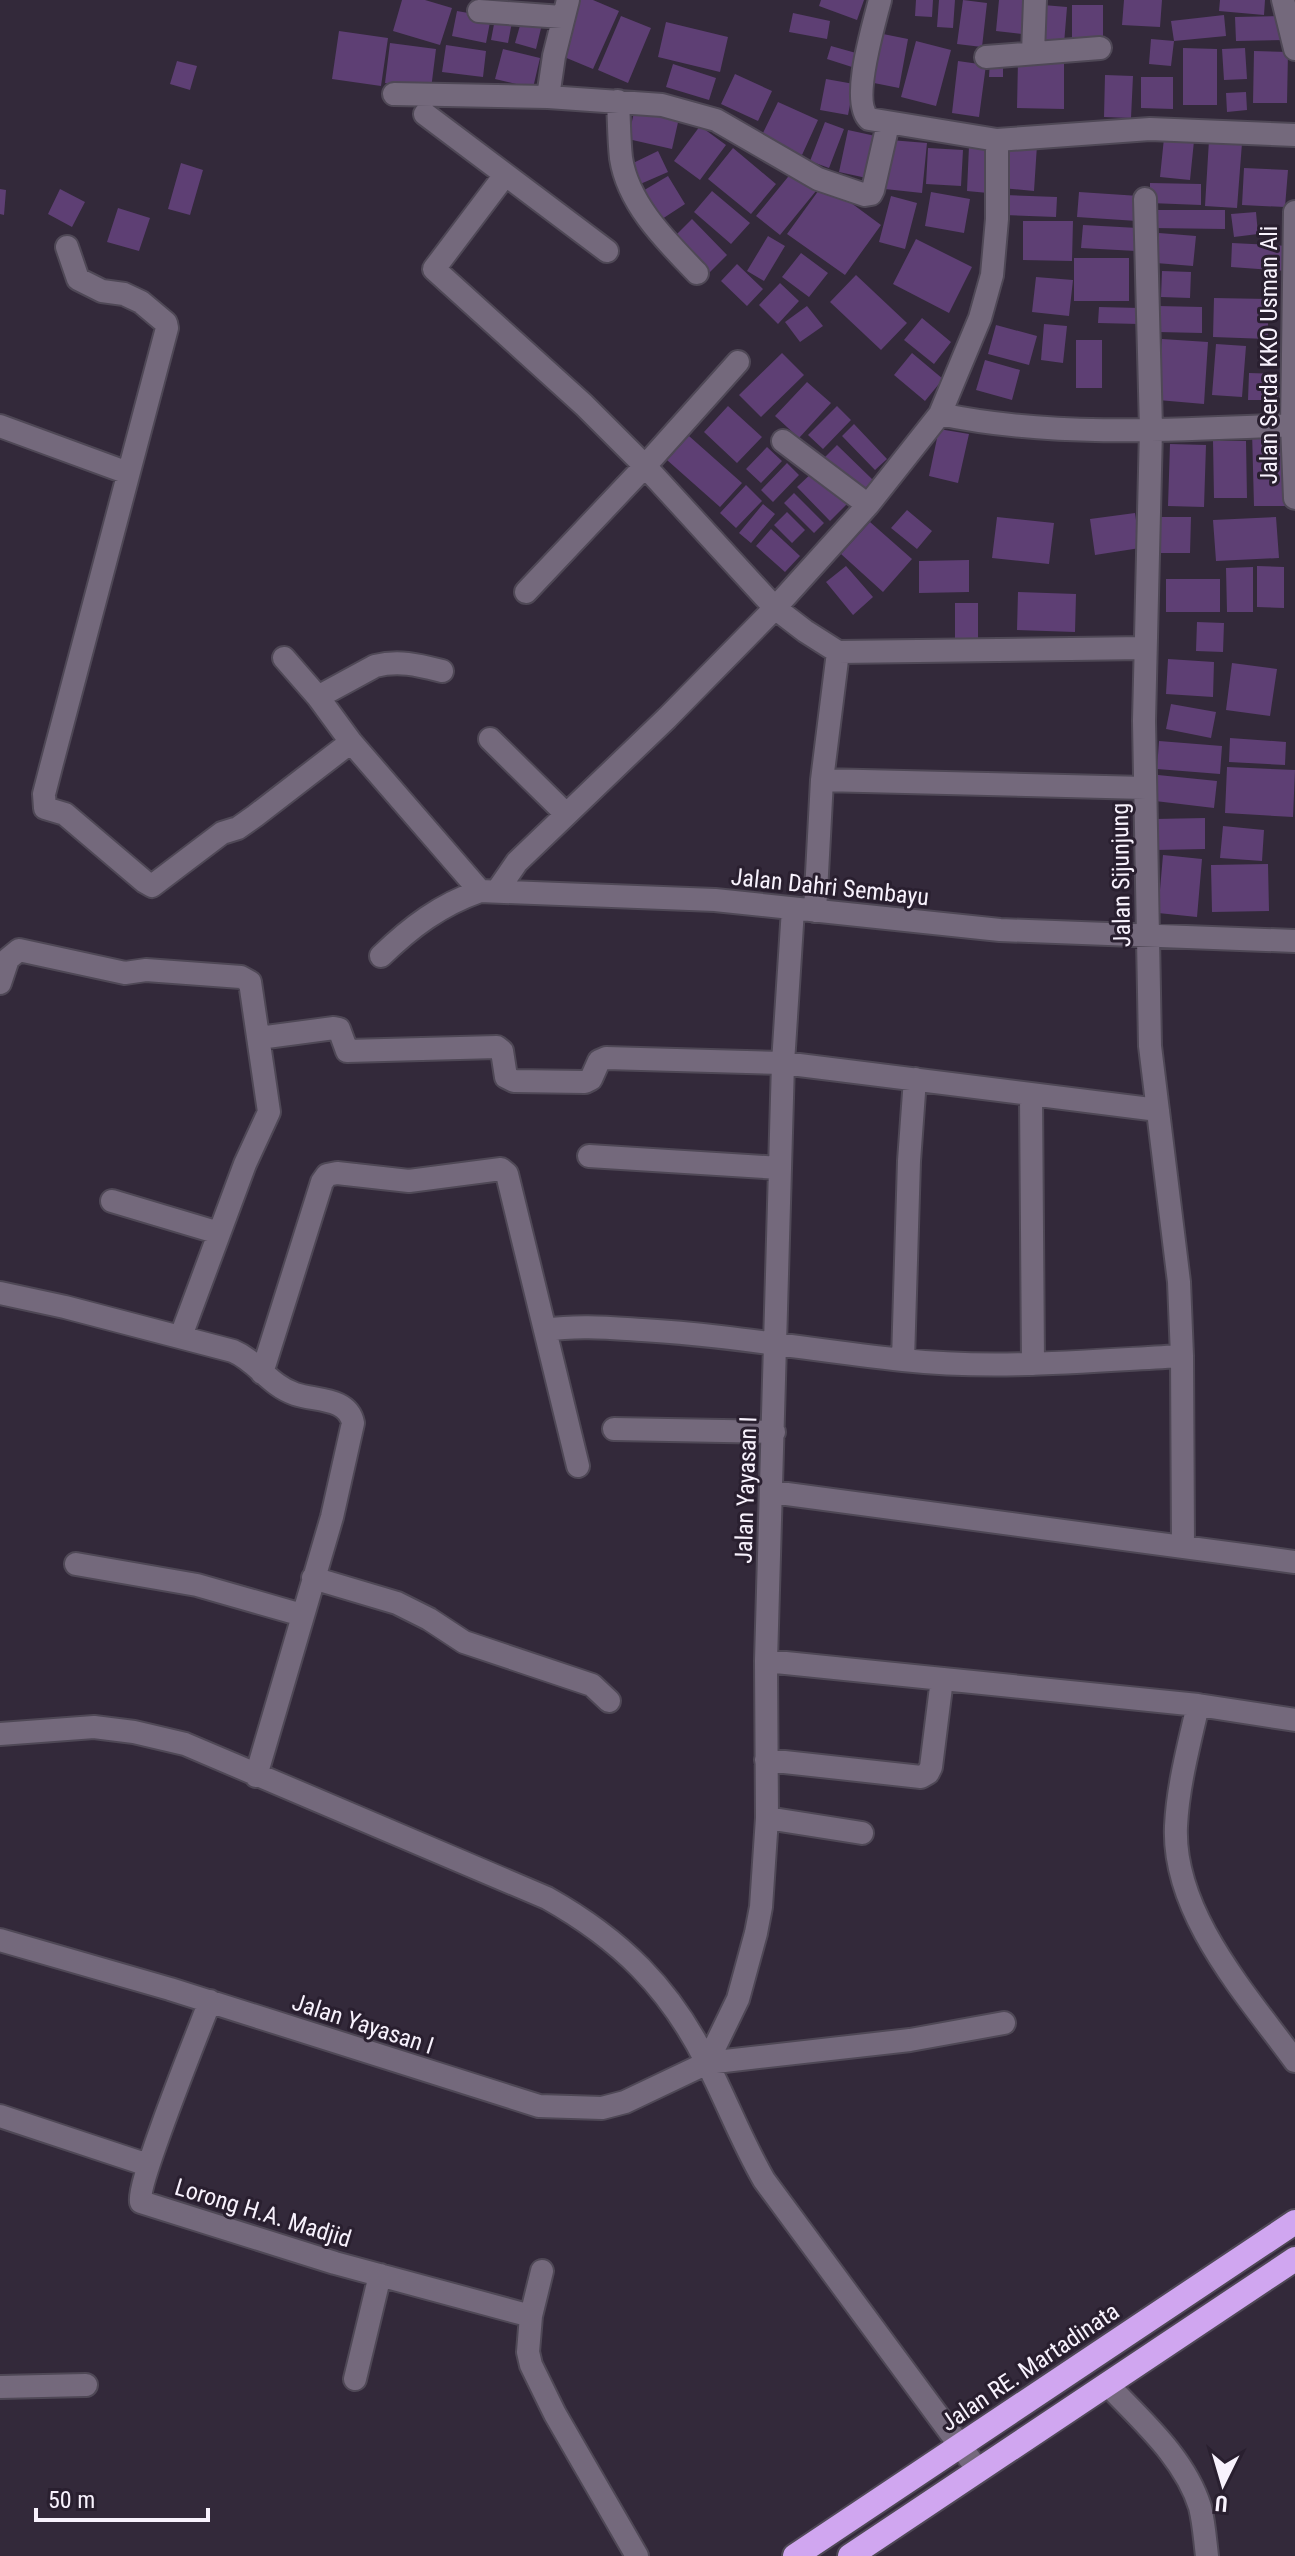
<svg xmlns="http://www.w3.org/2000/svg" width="1295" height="2556" font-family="'Roboto Condensed',sans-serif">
  <rect width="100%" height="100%" fill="#33293a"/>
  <!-- building -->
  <path fill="#5e3f74" d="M402,0H425L452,8L440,45L393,31Z
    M581,0H593L619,11L593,69L557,54Z
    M821,0H864L857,20L819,6Z
    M916,0H933L932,17L915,16Z
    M939,0H955L953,28L937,27Z
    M963,0L987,3L982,47L957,44Z
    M999,0H1026L1022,34L996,31Z
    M1124,0H1162L1160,27L1122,25Z
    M1220,0H1265L1264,15L1219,11Z
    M1043,5L1067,7L1064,44L1040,43Z
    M1072,5H1103V41H1072Z
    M457,11L491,17L486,43L452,36Z
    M793,13L830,21L827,39L789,32Z
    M523,15L543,20L536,49L515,43Z
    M1224,15L1226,36L1174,41L1171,21Z
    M621,16L651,28L628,83L598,70Z
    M1285,16L1286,40L1236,41L1235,17Z
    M495,19L512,22L508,43L491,40Z
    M666,22L728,37L720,72L658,57Z
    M339,31L388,38L381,86L332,79Z
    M878,33L908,39L899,88L869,82Z
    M1151,39L1174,41L1171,66L1149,64Z
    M916,41L951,50L936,106L901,97Z
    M390,43L436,49L431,89L385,83Z
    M446,45L486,51L483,77L442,72Z
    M831,46L856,53L852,67L827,59Z
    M1183,48L1217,49V105H1183Z
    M1245,48L1247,79L1224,80L1222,49Z
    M503,49L540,58L533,88L495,79Z
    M1254,51L1288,52L1287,103H1253Z
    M990,60L1003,61V77H989Z
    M1018,60L1064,61V109L1017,108Z
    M177,61L197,66L190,90L170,84Z
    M958,61L986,65L979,117L952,113Z
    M673,64L716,78L709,100L666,87Z
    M735,74L772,91L758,121L721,104Z
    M1105,75L1133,76L1131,118L1104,117Z
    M1141,77H1173V109L1141,108Z
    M826,79L854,84L848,115L820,110Z
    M1246,92L1247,110L1227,112L1226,93Z
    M778,102L818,120L802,155L761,137Z
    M635,108L679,118L672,149L628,139Z
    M825,122L844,129L829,168L810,161Z
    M700,126L726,145L700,180L674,161Z
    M848,130L880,137L871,179L839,172Z
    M1164,138L1194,141L1190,180L1160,177Z
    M890,140L927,143L922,193L885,189Z
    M1209,140L1242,143L1237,208L1205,206Z
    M1004,143L1037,145L1034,191L1001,188Z
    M969,146L990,148L988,193L967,191Z
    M733,148L776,184L751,214L708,179Z
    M928,148L963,150L961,186L926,184Z
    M658,151L668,172L638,185L629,165Z
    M181,163L203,170L190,215L168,209Z
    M1244,168L1288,170L1285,207L1242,205Z
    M792,172L816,191L780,235L756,216Z
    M668,176L685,204L659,221L641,192Z
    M824,183L881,225L845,275L787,234Z
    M1150,183L1201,184V205L1150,203Z
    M0,189L6,190L4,215L0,214Z
    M60,189L85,202L72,227L48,214Z
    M712,191L750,223L731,244L694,212Z
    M931,192L970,199L964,233L925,226Z
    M1079,192L1139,196L1137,221L1077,217Z
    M1005,195L1057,197L1056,217L1004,215Z
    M891,196L917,203L905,249L879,242Z
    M118,208L150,218L139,251L107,242Z
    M1152,210H1225V229L1152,228Z
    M1256,212L1258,234L1234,237L1231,214Z
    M692,219L727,255L707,275L672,239Z
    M1023,221H1073L1072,261L1023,260Z
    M1083,225L1138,228L1136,251L1081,248Z
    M1159,233L1196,236L1193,266L1156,263Z
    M768,236L785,246L764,281L747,271Z
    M916,239L972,267L949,313L893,284Z
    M1232,243L1289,246L1287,271L1231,267Z
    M801,253L828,273L809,297L782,277Z
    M1074,258H1129V301H1074Z
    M737,264L763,289L747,306L721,281Z
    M1162,271L1191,272L1190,298L1161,297Z
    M856,275L907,323L881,350L830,302Z
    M1036,277L1073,280L1069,316L1032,312Z
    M780,283L799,301L778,324L759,305Z
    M1214,298L1268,299V339L1213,337Z
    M807,306L823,326L800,342L785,322Z
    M1158,306L1202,307V333L1158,332Z
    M1099,307L1140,308L1139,324L1098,323Z
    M922,318L951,342L934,364L904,340Z
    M1044,324L1067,326L1063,363L1041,360Z
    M996,325L1037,336L1029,365L988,354Z
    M1162,339L1208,342L1204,404L1158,400Z
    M1076,340H1102V388H1076Z
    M1216,344L1246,346L1242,397L1212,395Z
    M782,353L804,375L761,417L739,395Z
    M912,353L943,379L925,401L894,375Z
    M985,360L1020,370L1012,400L976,390Z
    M1249,373L1278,374V400H1248Z
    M807,382L831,403L799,438L775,416Z
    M728,406L762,437L737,463L704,432Z
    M837,406L851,420L823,449L808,435Z
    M854,424L887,459L875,470L842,436Z
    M939,429L969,434L958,483L929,476Z
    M1283,430L1285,506H1254L1252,431Z
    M689,436L742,483L720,507L667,460Z
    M1213,441H1246L1247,498H1214Z
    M1170,444L1206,445L1204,507L1168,506Z
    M837,445L873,480L860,494L824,458Z
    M767,447L782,461L761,483L746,469Z
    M787,463L799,475L773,502L761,490Z
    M815,470L848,503L830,521L797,487Z
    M746,485L762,501L736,528L720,513Z
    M794,493L824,523L814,533L784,503Z
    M763,504L775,514L751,543L739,533Z
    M907,510L932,531L917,549L891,528Z
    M787,512L805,530L792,543L774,525Z
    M1135,513L1140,548L1095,555L1090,519Z
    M997,517L1054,523L1049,564L992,558Z
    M1160,517H1191L1190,553H1159Z
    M1276,517L1279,558L1216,561L1213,520Z
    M870,522L912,559L883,592L841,554Z
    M771,529L800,556L785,572L756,546Z
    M969,560V592L919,593V561Z
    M846,566L873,597L853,615L826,582Z
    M1257,566L1284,567V608L1257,607Z
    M1253,567V612H1227L1226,568Z
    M1166,579H1220V612H1166Z
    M1018,592L1076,594L1075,632L1017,630Z
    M955,603H978V638H955Z
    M1197,622L1224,623L1223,652L1196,651Z
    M1168,659L1214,662L1213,697L1166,694Z
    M1232,663L1277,669L1270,716L1226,710Z
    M1171,704L1216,712L1211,738L1166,729Z
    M1230,738L1286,742L1285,765L1229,762Z
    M1159,741L1222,746L1220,774L1157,769Z
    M1227,767L1295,770L1293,817L1225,813Z
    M1158,775L1217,781L1214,808L1155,801Z
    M1205,818V849L1155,850V819Z
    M1223,826L1264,830L1262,861L1220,858Z
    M1163,855L1202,859L1197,917L1158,913Z
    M1268,864L1269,911L1212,912L1211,865Z"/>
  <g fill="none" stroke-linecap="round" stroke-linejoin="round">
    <defs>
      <path id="street" d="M880,0C874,24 850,102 869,119L997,140L1150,129L1295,135
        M1283,0L1295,49
        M479,11L562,17
        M1033,53L1035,0
        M986,57L1100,48
        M394,94L548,97L662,105L716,120L818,179L865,195L871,194L873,190L888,124
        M548,97L554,56L568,0
        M618,101C619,120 619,140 621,158C628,204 666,241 697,273
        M425,114L607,251
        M505,175L434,269L584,405L645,466L775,608L805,631L838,652
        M1145,199L1151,429L1144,721L1150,1046L1179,1282L1182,1356L1183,1547
        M1295,212L1292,425L1295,498
        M67,247L78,279L102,291L124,294L141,302L166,323L167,328L52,763L44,794L45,808L65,814L145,882L152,886L222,833L238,828L255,816L351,742
        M940,414C1052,438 1180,430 1295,425
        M0,426L128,473
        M783,441L868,505
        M526,592L645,466L738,362
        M284,658L318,697L351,742L480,891
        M318,697L375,666C399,660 418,665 442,671
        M490,739L565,813
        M822,780L1145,788
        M497,891L517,862L667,718L775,608L868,505L940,414L980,318L992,275L997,219V140
        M815,911L822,780L838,652L1144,648
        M381,956C411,927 440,905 480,891L715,900L1000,930L1295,941
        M0,983L8,959L19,950L125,973L146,970L241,977L250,982L269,1112L245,1164L181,1336
        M259,1038L334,1028L339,1029L347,1051L497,1047L502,1051L506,1077L514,1081L585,1082L591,1079L599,1061L606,1058L783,1063L1158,1110
        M1031,1095L1033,1364
        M589,1156L780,1168
        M112,1201L219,1233
        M0,1293L65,1307L233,1351C257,1361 269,1385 295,1394C315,1401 348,1397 353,1423L332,1517L256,1776
        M545,1330C578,1325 610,1328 642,1330C730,1335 816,1351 903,1360C996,1370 1089,1361 1182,1356
        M903,1360L909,1161L915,1079
        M262,1373L322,1182L327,1175L337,1173L409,1181L501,1169L507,1174L578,1466
        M614,1429L774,1432
        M772,1492L1295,1562
        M76,1564L197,1585L302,1615
        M313,1578L397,1603L429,1619L464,1642L592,1685L609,1701
        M766,1661L1198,1705L1295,1720
        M1198,1705C1189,1745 1178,1785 1176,1826C1172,1913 1246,1994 1295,2061
        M0,1734L94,1727L134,1732L185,1744L547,1898C620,1939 670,1988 707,2063C727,2102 742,2142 764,2180L978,2470
        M766,1760L921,1777L928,1773L931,1767L942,1679
        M767,1818L862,1833
        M0,1940L170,1989L539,2106L602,2108L625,2102L707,2063L738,1999L756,1933L761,1907L767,1818L766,1661L783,1063L793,909
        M210,2001C199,2030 136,2185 141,2202L335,2263L531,2316L542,2271
        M707,2063L910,2040L1004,2023
        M0,2116L148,2165
        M531,2316L528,2352L531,2365L555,2414L637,2556
        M355,2379L380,2275
        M1107,2384C1141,2420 1185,2458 1200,2507C1204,2523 1205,2540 1207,2556
        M0,2387L86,2385"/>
      <path id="highway" d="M795,2556L1295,2222
        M850,2556L1295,2259"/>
    </defs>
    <!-- street casing -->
    <use href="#street" stroke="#4f4856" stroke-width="26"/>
    <!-- highway casing -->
    <use href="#highway" stroke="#4f4856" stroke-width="28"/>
    <!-- street -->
    <use href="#street" stroke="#74697c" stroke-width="22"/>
    <!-- highway -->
    <use href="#highway" stroke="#d0a6f0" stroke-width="24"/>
  </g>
  <g text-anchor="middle" stroke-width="6" stroke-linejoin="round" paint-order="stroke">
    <!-- street labels -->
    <g font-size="24" fill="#f8f2fd" stroke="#291f2f">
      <text transform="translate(1269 355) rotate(-90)" y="8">Jalan Serda KKO Usman Ali</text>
      <text transform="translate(1121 875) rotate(-91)" y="8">Jalan Sijunjung</text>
      <text transform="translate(830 887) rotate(6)" y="8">Jalan Dahri Sembayu</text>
      <text transform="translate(746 1490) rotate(-88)" y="8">Jalan Yayasan I</text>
      <text transform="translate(363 2024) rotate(18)" y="8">Jalan Yayasan I</text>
      <text transform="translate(263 2213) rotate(17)" y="8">Lorong H.A. Madjid</text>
      <text transform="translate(1030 2367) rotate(-34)" y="8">Jalan RE. Martadinata</text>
    </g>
  </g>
  <!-- north arrow -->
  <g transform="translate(1223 2484) rotate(185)" stroke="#291f2f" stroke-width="6" paint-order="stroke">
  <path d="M0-6L14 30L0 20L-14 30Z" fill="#f8f2fd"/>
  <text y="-12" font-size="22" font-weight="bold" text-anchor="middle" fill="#f8f2fd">U</text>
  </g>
  <!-- scale -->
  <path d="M36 2508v12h172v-12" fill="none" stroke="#f8f2fd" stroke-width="4"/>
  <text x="48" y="2508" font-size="24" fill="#f8f2fd" stroke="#291f2f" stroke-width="6" paint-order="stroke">50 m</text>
</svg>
